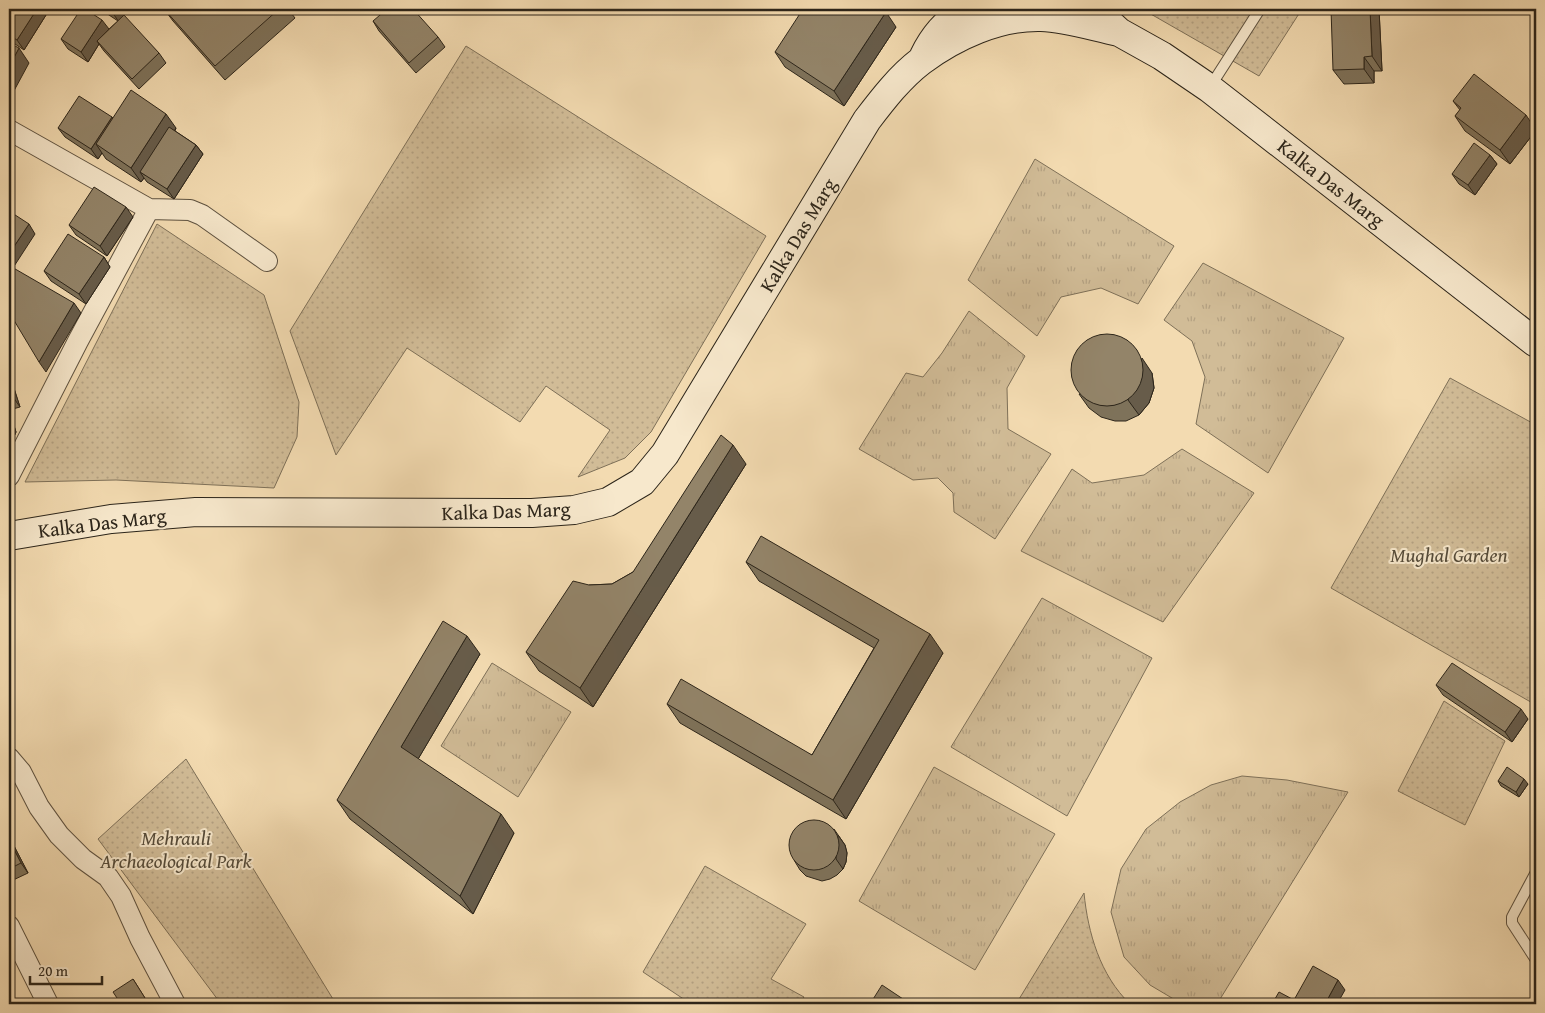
<svg xmlns="http://www.w3.org/2000/svg" width="1545" height="1013" viewBox="0 0 1545 1013" font-family="'Gentium Book Plus',serif">
  <defs>
    <pattern id="grass-tufts" width="24" height="20" patternUnits="userSpaceOnUse" patternTransform="scale(1.25)"><rect width="24" height="20" fill="#d1bc97"/><path d="M3 7l-1-3M5 7V3M7 7l1-3M15 17l-1-3M17 17v-4M19 17l1-3" fill="none" stroke="#b4a182"/></pattern>
    <pattern id="park-dots" width="8" height="8" patternUnits="userSpaceOnUse" patternTransform="scale(1.25)"><rect width="8" height="8" fill="#d1bc97"/><path d="M2 2h.1M6 6h.1" fill="none" stroke="#b4a182" stroke-width="1.8" stroke-linecap="round"/></pattern>
  </defs>
  <rect width="100%" height="100%" fill="#f3dbb1"/>
  <filter id="stains"><feTurbulence type="fractalNoise" baseFrequency=".004" numOctaves="4"/><feColorMatrix values="0 0 0 0 .2 0 0 0 0 .09 0 0 0 0 .02 0 0 0 .5 -.17"/></filter>
  <radialGradient id="worn" r=".72"><stop offset=".6" stop-color="#630" stop-opacity="0"/><stop offset="1" stop-color="#630" stop-opacity=".3"/></radialGradient>
  <path fill="url(#grass-tufts)" stroke="#7e7058" d="M1035,159L1174,246L1138,304L1101,288L1061,297L1037,336L968,280Z
    M1203,263L1344,338L1268,473L1196,424L1205,377L1192,341L1164,320Z
    M969,311L1025,356L1007,388L1008,429L1051,454L995,539L954,512L953,493L938,478L913,480L859,449L906,373L923,377L942,353Z
    M1182,449L1254,493L1163,622L1021,551L1072,469L1092,483L1144,475Z
    M1042,598L1152,658L1067,816L951,747Z
    M492,663L571,712L518,797L441,746Z
    M934,767L1055,834L975,970L859,901Z
    M1242,776L1287,780L1348,792L1217,1004H1182L1150,985L1124,957L1111,912L1121,869L1146,829L1180,802L1211,785Z"/>
  <path fill="url(#park-dots)" stroke="#7e7058" d="M1142,9H1302L1259,76Z
    M466,46L766,236L651,432L625,458L578,477L610,430L546,386L520,422L407,348L336,455L290,331Z
    M157,224L264,295L299,402L297,437L274,488L116,480L25,482Z
    M1450,378L1536,425V705L1331,588Z
    M1444,701L1505,741L1465,825L1398,791Z
    M186,759L336,1004H221L98,839Z
    M705,866L806,924L771,979L804,997L799,1004H691L643,972Z
    M1084,893C1088,933 1100,975 1130,1004H1016Z"/>
  <g fill="none" stroke-linecap="round" stroke-linejoin="round">
    <defs>
      <path id="lane" d="M1210,87L1260,9
        M1536,872L1512,917V923L1536,960"/>
      <path id="street" d="M9,130L149,209L78,341L9,476
        M149,209L190,210L202,215L267,261
        M9,758L21,772L39,807L59,835L83,859L108,877L121,896L140,938L175,1004
        M9,926L48,1004"/>
      <path id="secondary" d="M1106,20L1119,32L1162,56L1209,88L1536,343
        M924,56C934,35 948,19 969,9
        M9,536L111,519L196,512L532,513L574,510L608,502L642,482L665,454L867,120C883,99 900,77 921,61C955,36 998,16 1041,17C1067,18 1094,27 1119,32"/>
    </defs>
    <use href="#lane" stroke="#5e5240" stroke-width="12"/>
    <use href="#street" stroke="#5e5240" stroke-width="22"/>
    <use href="#secondary" stroke="#2c251a" stroke-width="30"/>
    <use href="#lane" stroke="#f7e8cc" stroke-width="10"/>
    <use href="#street" stroke="#f7e8cc" stroke-width="20"/>
    <use href="#secondary" stroke="#f7e8cc" stroke-width="28"/>
  </g>
  <path fill="#7e725a" stroke="#2c251a" d="M9,9L46,15L24,50L9,40Z
    M100,9H128L121,18L159,53L166,63L139,89L104,51L99,44L88,62L68,49L61,39L109,29L118,21Z
    M164,9H288L295,18L225,80L173,21Z
    M1379,9L1382,71H1374V83L1344,84L1333,70Z
    M373,21L438,37L445,47L416,73L379,31Z
    M896,27L844,106L785,67L775,52Z
    M1453,101L1536,129V130L1510,164L1465,131L1455,116L1460,110Z
    M112,117L113,119L176,128L175,131L196,145L203,154L174,199L147,182L144,178L141,182L106,159L102,153L98,159L65,137L58,128Z
    M1490,155L1497,164L1475,195L1459,184L1452,174Z
    M133,217L107,256L76,235L69,225Z
    M104,257L110,267L86,304L51,281L44,271Z
    M9,373L20,407L9,410L16,432L9,448Z
    M1152,373L1154,388L1149,403L1139,415L1126,421H1115L1101,417L1089,408L1079,394Z
    M746,464L593,707L539,671L526,652L589,585L612,584L633,572Z
    M746,562L943,653L846,819L680,723L667,704L812,755L874,648L759,581Z
    M480,654L418,759L514,833L473,914L350,819L337,800Z
    M1436,685L1528,719L1512,742L1443,695Z
    M1498,781L1528,784L1519,797L1501,786Z
    M834,829L845,845L847,853L846,862L843,869L837,875L830,879L822,881L806,876L800,870L794,860Z
    M9,839L14,846L28,873L9,882Z
    M133,979L148,1003L146,1004H121Z"/>
  <path fill="#675c4a" stroke="#2c251a" d="M37,9H42L46,15L24,50L17,40Z
    M114,9H128L119,22L112,12Z
    M1370,9H1379L1382,71L1372,56Z
    M886,12L896,27L844,106L834,91Z
    M102,20L109,29L97,41L99,44L88,62L81,52Z
    M19,48L29,63L9,100V67Z
    M1364,57L1374,71V83L1364,69Z
    M166,114L176,128L145,175L140,172L144,178L141,182L131,168Z
    M1526,115L1536,130L1510,164L1500,150Z
    M112,117L119,127L96,144L102,153L98,159L91,149Z
    M196,145L203,154L174,199L167,189Z
    M1490,155L1497,164L1475,195L1468,185Z
    M126,207L133,217L107,256L100,246Z
    M29,224L35,234L9,274V254Z
    M104,257L110,267L86,304L79,294Z
    M74,303L81,313L46,372L39,362Z
    M1142,358L1152,373L1154,388L1149,403L1139,415L1128,400Z
    M9,373L20,407L13,397L9,384Z
    M9,410L16,432L9,448Z
    M733,445L746,464L593,707L580,688Z
    M930,634L943,653L846,819L833,800Z
    M467,636L480,654L414,766L401,747Z
    M1521,709L1528,719L1512,742L1505,732Z
    M1524,779L1528,784L1519,797L1516,792Z
    M501,814L514,833L473,914L460,896Z
    M838,835L845,845L847,853L846,862L843,869L836,859Z
    M9,839L14,846L28,873L21,863Z
    M1338,980L1345,990L1337,1004H1325Z"/>
  <path fill="#938469" stroke="#2c251a" d="M9,9H37L17,40L9,35Z
    M81,9H85L102,20L81,52L61,39Z
    M108,9H114L112,12Z
    M164,9H279L215,66Z
    M387,9H413L438,37L409,63L373,21Z
    M803,9H880L886,12L834,91L775,52Z
    M1331,9H1370L1372,56L1364,57V69L1333,70Z
    M124,15L159,53L132,79L97,41Z
    M9,43L19,48L9,67Z
    M1474,74L1526,115L1500,150L1455,116L1461,108L1453,101Z
    M131,90L166,114L131,168L96,144Z
    M79,96L112,117L91,149L58,128Z
    M169,127L196,145L167,189L140,172Z
    M1474,143L1490,155L1468,185L1452,174Z
    M94,187L126,207L100,246L69,225Z
    M9,211L29,224L9,254Z
    M68,234L104,257L79,294L44,271Z
    M10,266L74,303L39,362L9,312V274Z
    M1071 370a36 36 0 1 1 72 0a36 36 0 1 1-72 0Z
    M9,384L13,397L9,398Z
    M721,435L733,445L580,688L526,652L573,581L589,585L612,584L633,572Z
    M761,536L930,634L833,800L667,704L681,679L812,755L879,640L746,562Z
    M443,621L467,636L401,747L501,814L460,896L337,800Z
    M1452,663L1521,709L1505,732L1436,685Z
    M1507,767L1524,779L1516,792L1498,781Z
    M789 845a25 25 0 1 1 50 0a25 25 0 1 1-50 0Z
    M9,840L21,863L9,869Z
    M1313,966L1338,980L1325,1004H1272L1279,992L1294,1000Z
    M133,979L145,998L135,1004H121L113,992Z
    M882,985L906,1001L904,1004H870Z"/>
  <g text-anchor="middle" stroke-width="4" stroke-linejoin="round" paint-order="stroke">
    <g font-size="20" fill="#2c251a" stroke="#f7e8cc">
      <text transform="translate(1331 183) rotate(38)" y="7">Kalka Das Marg</text>
      <text transform="translate(798 235) rotate(-59)" y="7">Kalka Das Marg</text>
      <text transform="translate(506 511) rotate(-2)" y="7">Kalka Das Marg</text>
      <text transform="translate(102 523) rotate(-7)" y="7">Kalka Das Marg</text>
    </g>
    <g font-size="20" font-style="italic" fill="#554b39" stroke="#f7e8cc">
      <text x="1449" y="562">Mughal Garden</text>
      <text x="176" y="845">Mehrauli<tspan x="176" dy="23">Archaeological Park</tspan></text>
    </g>
  </g>
  <rect width="1545" height="1013" fill="none" stroke="#f3dbb1" stroke-width="30"/>
  <rect x="10" y="10" width="1525" height="993" fill="none" stroke="#2c251a" stroke-width="2.5"/>
  <rect x="15" y="15" width="1515" height="983" fill="none" stroke="#2c251a"/>
  <path d="M30 976v8h72v-8" fill="none" stroke="#2c251a" stroke-width="2.5"/>
  <text x="38" y="976" font-size="15" fill="#2c251a" stroke="#f7e8cc" stroke-width="4" paint-order="stroke">20 m</text>
  <rect width="100%" height="100%" filter="url(#stains)"/>
  <rect width="100%" height="100%" fill="url(#worn)"/>
</svg>
